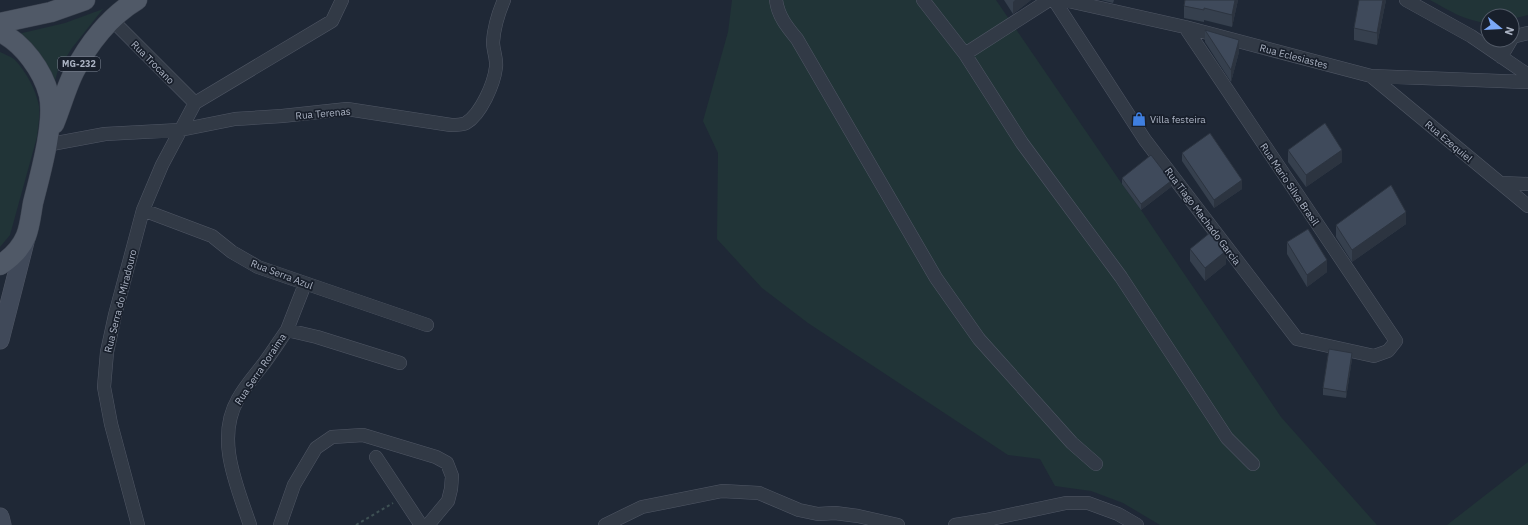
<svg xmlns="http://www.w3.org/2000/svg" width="1528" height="525" viewBox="0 0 1528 525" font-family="'IBM Plex Sans',sans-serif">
  <rect width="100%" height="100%" fill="#1f2836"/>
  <path fill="#213437" d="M732,0H996L1122,184L1141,210L1281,417L1377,525H1160L1123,503L1091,491L1055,486L1040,459L1008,455L808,323L762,288L717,239L718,153L703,121L728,32Z
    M1430,0H1528V15L1512,19V16H1488V23C1465,21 1450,11 1430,0Z
    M103,9L72,48L58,70L53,88L18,34L65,23Z
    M0,52C4,54 10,56 14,59C26,71 36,90 39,106C40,117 38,127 37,137L10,235L0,247Z
    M1528,462V525H1447Z"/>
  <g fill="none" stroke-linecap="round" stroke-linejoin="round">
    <defs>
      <path id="street" d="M776,0C778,16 787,27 797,39L936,278L979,339L1072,443L1096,464
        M923,0L965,54L1022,143L1121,277L1227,438L1253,464
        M1054,0L1145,140L1297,339L1374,356L1388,351L1396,341L1185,27
        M1064,0L1185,27L1371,76L1528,82
        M1406,0L1471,36L1528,75
        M112,20L195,103
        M1512,37L1528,33
        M965,54L1049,0
        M1501,57L1511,40
        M1371,76L1528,206
        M195,103L332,21L342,0
        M46,145L105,134L180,130L235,119L282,116L347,109L451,125C455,125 462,125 466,123C481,114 494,84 496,67C497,59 493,50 493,42C494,27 498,14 504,0
        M1500,183L1528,184
        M143,210L212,236L232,252L258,267L427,325
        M287,330L305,284
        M376,457L421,525
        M138,525L111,424L104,387L107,352L115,315L143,210L162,165L195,103
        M250,525C237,486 215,439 238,399C245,386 256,374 265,362C273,351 280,340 287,330L317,337L400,363
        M280,525L294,485L316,448L332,437L363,435L436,457L447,463L452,476L451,489L448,501L428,525
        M605,525L642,507L722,491L759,493L799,510L818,514L835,513L858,516L898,525
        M955,525L986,520L1066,503H1088L1118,514L1137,525"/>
      <path id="secondary" d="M0,340L26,238
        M0,517L2,525"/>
      <path id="primary" d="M0,23L51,12L85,0
        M0,32C23,43 43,71 49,95C55,123 40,175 33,203C31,214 30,226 26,236C21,248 11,258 0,265
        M54,124C61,107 66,88 74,72C88,44 110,16 137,0"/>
    </defs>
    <use href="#street" stroke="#505765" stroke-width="14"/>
    <use href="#secondary" stroke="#505765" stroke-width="19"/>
    <use href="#primary" stroke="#3c4350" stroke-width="21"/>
    <path stroke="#3e5154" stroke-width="2" stroke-dasharray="3 3" stroke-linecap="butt" d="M356,525L393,503"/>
    <use href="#street" stroke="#323a46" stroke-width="13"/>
    <use href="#secondary" stroke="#404959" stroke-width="18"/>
    <use href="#primary" stroke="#505967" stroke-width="20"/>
  </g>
  <path fill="#36404e" d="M1004,0H1031L1013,14Z
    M1101,0H1114L1113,3Z
    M1185,0H1238L1232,27L1204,20V22L1184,18V6Z
    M1386,0L1377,45L1354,40V28Z
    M1205,30L1239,52L1231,82L1205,42Z
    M1288,150L1342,162L1306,187L1288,162Z
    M1182,153L1242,189L1214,208L1182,161Z
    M1122,178L1171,187L1141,210L1122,184Z
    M1406,224L1352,262L1336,237V225Z
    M1287,242L1327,272L1307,287L1287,254Z
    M1190,249L1226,264L1205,281L1190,261Z
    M1352,359L1346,398L1323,395V388Z"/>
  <path fill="#2c3440" d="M1015,0H1031L1013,14V2Z
    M1235,0H1238L1232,27V15Z
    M1383,0H1386L1377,45V33Z
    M1239,40V52L1231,82V70Z
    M1342,150V162L1306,187V175Z
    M1242,180V189L1214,208V200Z
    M1171,181V187L1141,210V204Z
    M1406,212V224L1352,262V250Z
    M1226,251V264L1205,281V268Z
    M1327,260V272L1307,287V275Z
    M1352,353V359L1346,398V392Z"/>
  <path fill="#3f4a5b" stroke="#2c3440" d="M1185,0H1235L1232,15L1204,8V10L1184,6Z
    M1359,0H1383L1377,33L1354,28Z
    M1205,30L1239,40L1231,70Z
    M1325,123L1342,150L1306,175L1288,150Z
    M1210,133L1242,180L1214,200L1182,153Z
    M1151,155L1171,181L1141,204L1122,178Z
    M1391,185L1406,212L1352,250L1336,225Z
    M1308,229L1327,260L1307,275L1287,242Z
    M1211,232L1226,251L1205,268L1190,249Z
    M1329,349L1352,353L1346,392L1323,388Z"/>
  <defs>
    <symbol id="shop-bare" viewBox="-9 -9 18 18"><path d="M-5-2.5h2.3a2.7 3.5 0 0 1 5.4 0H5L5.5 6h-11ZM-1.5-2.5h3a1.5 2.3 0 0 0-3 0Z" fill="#3f7fe0" stroke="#181f2b" stroke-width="2.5" paint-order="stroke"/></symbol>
  </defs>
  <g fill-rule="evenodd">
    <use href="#shop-bare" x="1129" y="109" width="20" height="20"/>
  </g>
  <g text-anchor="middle" stroke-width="3.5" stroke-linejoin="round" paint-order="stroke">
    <rect fill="#181f2b" stroke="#808796" stroke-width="1" x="58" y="57" width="42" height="14" rx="3"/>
    <g font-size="9" font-weight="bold" fill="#acb4c4">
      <text x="79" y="67">MG-232</text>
    </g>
    <g font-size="10" fill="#acb4c4" stroke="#181f2b">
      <text transform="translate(1294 56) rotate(15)" y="4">Rua Eclesiastes</text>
      <text transform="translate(153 62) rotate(45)" y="4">Rua Trocano</text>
      <text transform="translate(323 113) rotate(-5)" y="4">Rua Terenas</text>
      <text transform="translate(1449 141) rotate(40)" y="4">Rua Ezequiel</text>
      <text transform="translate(1290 184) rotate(56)" y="4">Rua Mario Silva Brasil</text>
      <text transform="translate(1203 216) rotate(53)" y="4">Rua Tiago Machado Garcia</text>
      <text transform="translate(282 274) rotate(21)" y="4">Rua Serra Azul</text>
      <text transform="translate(120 301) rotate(-76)" y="4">Rua Serra do Miradouro</text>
      <text transform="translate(260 369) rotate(-56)" y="4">Rua Serra Roraima</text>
    </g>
    <g font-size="10" fill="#acb4c4" stroke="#181f2b" text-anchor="start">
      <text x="1150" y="123">Villa festeira</text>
    </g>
  </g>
  <g transform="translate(1500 28) rotate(108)"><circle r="19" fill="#181f2b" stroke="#535b68"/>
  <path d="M0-3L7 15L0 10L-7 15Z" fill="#7ba9f9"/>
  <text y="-6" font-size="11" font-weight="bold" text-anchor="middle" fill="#acb4c4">N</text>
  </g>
</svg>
